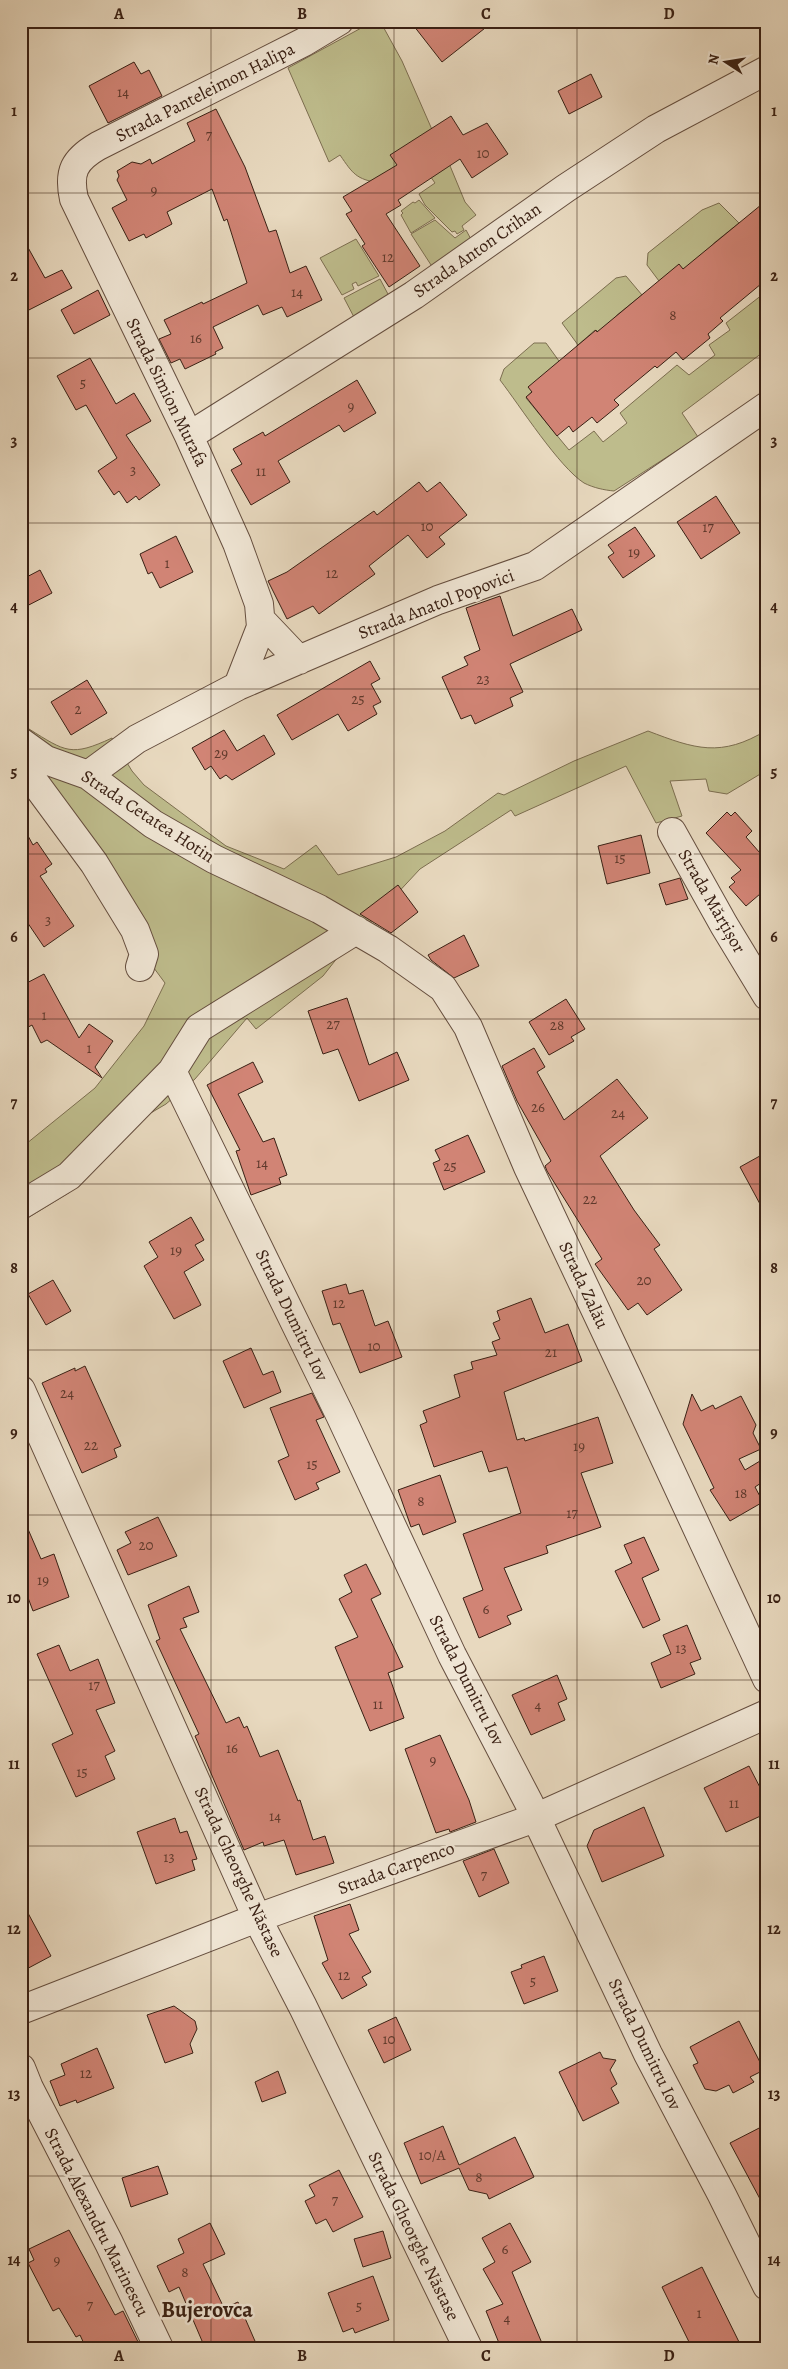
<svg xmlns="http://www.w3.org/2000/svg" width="788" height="2369" viewBox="0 0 788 2369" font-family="Alegreya,serif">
  <rect width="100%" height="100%" fill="#e8d9bf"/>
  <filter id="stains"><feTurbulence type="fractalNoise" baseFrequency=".004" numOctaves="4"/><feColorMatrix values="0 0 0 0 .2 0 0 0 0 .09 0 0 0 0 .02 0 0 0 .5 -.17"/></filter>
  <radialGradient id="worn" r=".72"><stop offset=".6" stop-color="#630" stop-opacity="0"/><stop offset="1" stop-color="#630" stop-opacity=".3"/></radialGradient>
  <path fill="#bebc8c" stroke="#7c6e50" d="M374,21H380L402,61L437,141L379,183C356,179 353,174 340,155L329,162L288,68Z
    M448,161L465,202L476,215L462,226L464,230L457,234L455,231L452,232L425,205L419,194L435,183L428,173Z
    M419,200L435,218L411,233L401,215L403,213L401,211L413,202L415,203Z
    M719,203L739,223L714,243L688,275L659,281L647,265L648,253L702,210Z
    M435,220L455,238L466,230L473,243L433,268L411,234Z
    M356,239L379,276L358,286L356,282L352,284L354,289L342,295L320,258Z
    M626,276L642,295L617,315L601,336L595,330L578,345L562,323L616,278Z
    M380,279L389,296L355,319L344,298Z
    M767,291V359L762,353L682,413L698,437L614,491C604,490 594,488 584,483C559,467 520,406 500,380L504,369L534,343H546L559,361L526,398L569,450L594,431L603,442L627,423L620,413L677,365L689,375L715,355L709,345L730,330L726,323Z
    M29,729C66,752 71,757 112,738L132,771L144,785L226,846L284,869L316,845L338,875L396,857L445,831L498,793L504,795L574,761L648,731C695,749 721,758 767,730V770L727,794L709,791L706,779L670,781L682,816L656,823L626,766L515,816L511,810L420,869L338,957L323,976L256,1029L247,1018L195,1079L166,1104L149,1114L70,1192L21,1222V1148L95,1088L144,1026L165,983L21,788V734Z"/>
  <path fill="#d18475" stroke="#392014" d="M410,21H494L442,62Z
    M134,62L141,74L149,70L162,96L108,123L89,86Z
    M591,74L602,97L569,114L558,91Z
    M216,109L245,167L269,232L276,230L290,273L306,266L322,300L287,317L282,307L263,315L258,305L213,327L223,348L215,352L216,354L185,369L180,359L171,363L159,339L171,334L164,320L202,302L203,304L247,283L227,219L224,221L212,189L167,212L172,224L146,238L144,234L129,241L112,208L127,200L117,180L119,176L117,171L132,162L141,164L150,159L152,164L195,141L187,123Z
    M451,116L463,135L487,123L508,154L472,178L460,159L398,200L401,205L386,214L420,266L389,287L362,246L365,244L346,214L352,211L343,197L397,165L390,155Z
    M767,200V279L720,318L723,321L708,334L710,338L683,360L676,352L657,368L655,366L614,400L619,405L597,423L592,417L573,432L569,426L557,436L526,397L532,392L528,387L596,330L597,332L679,264L683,269Z
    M21,235L45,278L62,270L72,288L21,314Z
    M98,290L110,315L74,334L61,310Z
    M90,358L116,404L134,393L151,421L126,435L160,485L139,500L136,496L127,503L119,491L114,495L98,471L117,458L86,405L76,410L57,376Z
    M357,380L376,413L344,432L339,425L278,461L290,482L251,505L231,470L242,464L233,449L263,432L265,436Z
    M419,482L427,492L440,482L467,515L439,537L445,544L427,558L408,535L369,566L375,574L319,614L313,606L287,619L268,581L287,572L374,511L377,515Z
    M716,496L740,533L701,559L677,522Z
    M635,527L655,556L623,578L608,557L614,553L608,545Z
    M176,536L193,572L160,588L152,572L148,574L140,554Z
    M40,570L52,593L21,609V580Z
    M500,596L513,636L572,609L582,630L510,664L523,692L510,698L513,706L475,724L471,715L461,719L442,677L468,665L464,657L480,650L466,608Z
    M370,661L380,679L371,684L381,702L373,706L377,714L348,731L338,714L292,740L277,715Z
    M87,680L107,713L71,735L51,702Z
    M224,730L237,751L264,735L275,754L232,780L226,775L220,779L211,766L205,770L192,748Z
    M727,812L731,816L735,812L752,831L746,837L767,861V888L746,906L729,887L735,882L731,878L741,870L706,833Z
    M21,823L33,845L37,842L52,864L45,869L47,872L40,876L74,926L44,947L21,913Z
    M641,835L650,873L607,884L598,846Z
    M680,878L688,899L666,905L659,884Z
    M398,885L418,912L391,933L360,914Z
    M464,935L479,966L454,978L431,960L428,955Z
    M44,974L79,1038L89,1024L113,1041L95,1067L102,1078L47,1040L41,1043L32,1025L21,1031V986Z
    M347,998L369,1065L397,1052L409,1080L359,1101L338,1049L323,1054L308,1011Z
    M566,999L585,1029L571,1037L574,1041L549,1055L529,1022Z
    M534,1048L545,1067L537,1072L564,1120L617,1079L648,1118L600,1156L634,1210L660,1245L654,1249L682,1290L647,1315L638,1303L628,1310L595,1264L602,1259L547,1171L545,1166L551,1161L517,1101L502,1066Z
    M253,1062L263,1082L238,1094L263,1142L274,1138L287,1175L279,1178L281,1184L251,1195L236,1151L240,1150L207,1085Z
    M468,1135L485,1172L444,1190L433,1163L440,1160L435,1150Z
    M767,1152V1217L740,1167Z
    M191,1217L204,1240L195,1245L204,1260L184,1272L201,1305L174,1319L144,1266L158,1257L149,1242Z
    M53,1280L71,1311L46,1325L28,1294Z
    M346,1284L349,1294L363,1290L375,1326L388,1321L402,1357L360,1373L340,1323L333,1325L322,1291Z
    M531,1298L545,1333L568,1324L582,1361L504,1392L517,1440L524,1438L525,1441L598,1417L613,1463L581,1473L601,1527L546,1546L548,1553L504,1568L522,1610L507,1616L511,1624L479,1638L463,1598L483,1590L463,1534L521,1513L507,1467L489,1472L482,1451L434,1467L420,1425L427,1422L423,1411L460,1397L454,1375L473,1369L471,1362L497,1355L492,1342L500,1339L493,1323L500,1320L497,1311Z
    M251,1348L263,1375L273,1371L281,1392L244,1408L223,1361Z
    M85,1366L121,1446L114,1449L117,1457L82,1473L42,1383L75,1368V1371Z
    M312,1393L324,1417L316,1420L340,1472L316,1483L319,1489L295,1500L278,1461L289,1456L270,1408Z
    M692,1394L701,1411L713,1405L715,1409L741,1396L756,1425L753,1433L761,1449L739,1459L745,1470L765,1458L767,1461V1479L755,1487L763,1502L730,1521L710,1490L714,1488L683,1424Z
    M440,1475L456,1522L423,1535L419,1524L411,1527L398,1490Z
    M21,1513L41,1559L54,1554L69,1597L33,1611L21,1579Z
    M158,1517L177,1556L128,1575L117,1550L131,1543L125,1532Z
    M644,1537L659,1570L642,1578L660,1620L643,1628L615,1571L632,1563L624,1545Z
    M366,1564L381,1594L371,1599L403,1667L388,1673L404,1718L370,1731L335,1647L358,1637L339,1599L352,1592L344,1575Z
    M189,1586L199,1612L183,1618L187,1627L180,1629L226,1723L239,1717L244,1728L247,1726L260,1757L278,1750L298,1801L300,1800L313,1840L325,1836L334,1863L296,1875L284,1840L264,1846L263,1842L244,1850L195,1736L199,1734L156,1641L160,1639L148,1605Z
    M687,1625L701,1659L690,1663L695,1674L661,1688L651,1663L671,1654L663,1635Z
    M59,1645L70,1671L98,1659L115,1703L96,1710L115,1751L105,1756L115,1779L76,1797L52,1744L73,1734L37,1654Z
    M557,1675L567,1699L558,1703L565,1720L531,1735L512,1695Z
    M440,1735L469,1800L476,1822L450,1832L449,1829L436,1833L405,1749Z
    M749,1766L767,1801V1813L726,1832L704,1788Z
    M644,1807L664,1856L602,1882L587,1846L594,1830Z
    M175,1818L180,1833L187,1831L197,1859L192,1860L195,1870L156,1884L137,1832Z
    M494,1849L509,1883L479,1897L463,1861Z
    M21,1900L51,1956L21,1972Z
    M350,1904L359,1930L349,1934L371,1972L362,1977L367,1985L342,1999L322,1963L328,1960L314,1916Z
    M544,1956L558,1991L524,2004L511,1972L522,1968L521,1965Z
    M174,2006L195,2021L197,2029L190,2044L193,2053L165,2063L147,2015Z
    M396,2017L411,2050L384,2063L368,2030Z
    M739,2021L764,2070L750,2077L754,2082L733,2093L729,2085L716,2091L705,2089L693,2065L698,2063L690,2047Z
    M97,2048L114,2088L77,2103L76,2100L60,2106L50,2081L65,2075L61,2064Z
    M600,2052L603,2058L616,2060L610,2070L617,2084L611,2088L619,2103L583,2121L559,2072Z
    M278,2071L286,2093L262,2102L255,2082Z
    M767,2124V2212L730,2143Z
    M443,2126L459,2165L515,2137L534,2177L489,2199L487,2194L469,2190L459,2168L421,2184L404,2143Z
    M158,2166L168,2194L131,2207L122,2178Z
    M339,2170L363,2217L333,2232L326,2219L316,2224L305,2201L315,2196L309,2185Z
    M210,2223L225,2254L203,2264L224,2308L238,2302L258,2348H205L179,2287L169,2292L157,2266L184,2253L178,2239Z
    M510,2223L531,2262L512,2272L544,2348H501L486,2311L503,2304L483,2269L495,2262L482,2238Z
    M69,2230L115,2315L123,2311L141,2348H86L80,2335L76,2337L59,2308L53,2311L28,2263L34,2260L29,2249Z
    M383,2231L391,2258L363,2267L354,2239Z
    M702,2267L742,2348H692L662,2287Z
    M373,2276L389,2320L355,2333L353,2328L343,2332L328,2293Z"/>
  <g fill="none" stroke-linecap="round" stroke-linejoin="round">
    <defs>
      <path id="minor" d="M189,436L414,295L566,188L656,129L767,70
        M261,620L299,660
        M238,686L261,627L259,604L237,543L189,436L74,199C68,172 74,160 98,146L304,42L339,21
        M21,742L46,760L88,775L153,824L214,859L319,909L388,949L443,988L468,1027L528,1167L629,1381L767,1679
        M21,764L94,863L135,930L144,954L140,967
        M88,775L137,739L238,686L438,600L535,566L767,406
        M672,832L724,925L767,996
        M172,1071L340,1415L452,1655L529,1803L648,2054L722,2195L767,2286
        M21,1205L69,1176L172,1071L199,1028L356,930
        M21,1390L257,1918L303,2007L468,2348
        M21,2010L257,1918L535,1818L767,1714
        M21,2068L29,2088L109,2243L159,2348"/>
    </defs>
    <use href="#minor" stroke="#654e3f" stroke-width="30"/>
    <use href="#minor" stroke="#f0e6d5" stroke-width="28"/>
  </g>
  <path fill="none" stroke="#392014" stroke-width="1" stroke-opacity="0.55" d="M211,21V2348M394,21V2348M577,21V2348M21,193H767M21,358H767M21,523H767M21,689H767M21,854H767M21,1019H767M21,1184H767M21,1350H767M21,1515H767M21,1680H767M21,1846H767M21,2011H767M21,2176H767"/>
  <g text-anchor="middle" stroke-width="5" stroke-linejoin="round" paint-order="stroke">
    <g font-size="15" fill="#5f392c">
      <text x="123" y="97">14</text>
      <text x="209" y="140">7</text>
      <text x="483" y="158">10</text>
      <text x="154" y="195">9</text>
      <text x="388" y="262">12</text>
      <text x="297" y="297">14</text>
      <text x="673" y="320">8</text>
      <text x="196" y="343">16</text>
      <text x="83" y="388">5</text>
      <text x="351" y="411">9</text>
      <text x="133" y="475">3</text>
      <text x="261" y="476">11</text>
      <text x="427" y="531">10</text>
      <text x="708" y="532">17</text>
      <text x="634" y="557">19</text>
      <text x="167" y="568">1</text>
      <text x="332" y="578">12</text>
      <text x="483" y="684">23</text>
      <text x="358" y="704">25</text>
      <text x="78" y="714">2</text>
      <text x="221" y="758">29</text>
      <text x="620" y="863">15</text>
      <text x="48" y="925">3</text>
      <text x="44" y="1020">1</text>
      <text x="333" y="1029">27</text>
      <text x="557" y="1030">28</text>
      <text x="89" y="1053">1</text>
      <text x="538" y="1112">26</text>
      <text x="618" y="1118">24</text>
      <text x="262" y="1168">14</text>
      <text x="450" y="1171">25</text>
      <text x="590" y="1204">22</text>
      <text x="176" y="1255">19</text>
      <text x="644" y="1285">20</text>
      <text x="339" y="1308">12</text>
      <text x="374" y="1351">10</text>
      <text x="551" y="1357">21</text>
      <text x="67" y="1398">24</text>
      <text x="91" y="1450">22</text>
      <text x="579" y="1451">19</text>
      <text x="312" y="1469">15</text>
      <text x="741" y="1498">18</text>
      <text x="421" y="1506">8</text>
      <text x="572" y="1518">17</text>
      <text x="146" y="1550">20</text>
      <text x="43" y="1585">19</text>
      <text x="486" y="1614">6</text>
      <text x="681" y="1653">13</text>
      <text x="94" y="1690">17</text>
      <text x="378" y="1709">11</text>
      <text x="538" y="1710">4</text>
      <text x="232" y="1753">16</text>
      <text x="433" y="1765">9</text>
      <text x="82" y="1777">15</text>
      <text x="734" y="1808">11</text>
      <text x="275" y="1821">14</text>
      <text x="169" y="1862">13</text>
      <text x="484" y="1880">7</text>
      <text x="344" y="1980">12</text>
      <text x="533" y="1986">5</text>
      <text x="389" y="2044">10</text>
      <text x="86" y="2078">12</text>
      <text x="432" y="2160">10/A</text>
      <text x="479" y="2182">8</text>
      <text x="335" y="2205">7</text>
      <text x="505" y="2254">6</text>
      <text x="57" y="2265">9</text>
      <text x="185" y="2277">8</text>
      <text x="90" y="2310">7</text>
      <text x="359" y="2311">5</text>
      <text x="699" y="2318">1</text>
      <text x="507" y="2323">4</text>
    </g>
    <g font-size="18" fill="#392014" stroke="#f0e6d5">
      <text transform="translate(205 92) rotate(-27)" y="6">Strada Panteleimon Halipa</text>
      <text transform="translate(477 250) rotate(-35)" y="6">Strada Anton Crihan</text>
      <text transform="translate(167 392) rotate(64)" y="6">Strada Simion Murafa</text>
      <text transform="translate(436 604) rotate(-21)" y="6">Strada Anatol Popovici</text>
      <text transform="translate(148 816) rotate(33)" y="6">Strada Cetatea Hotin</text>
      <text transform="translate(712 901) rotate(60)" y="6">Strada Mărțișor</text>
      <text transform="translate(584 1285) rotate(65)" y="6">Strada Zalău</text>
      <text transform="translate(292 1315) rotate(64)" y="6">Strada Dumitru Iov</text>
      <text transform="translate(467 1680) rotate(63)" y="6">Strada Dumitru Iov</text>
      <text transform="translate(396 1868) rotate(-20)" y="6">Strada Carpenco</text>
      <text transform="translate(239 1872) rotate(65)" y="6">Strada Gheorghe Năstase</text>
      <text transform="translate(645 2044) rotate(64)" y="6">Strada Dumitru Iov</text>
      <text transform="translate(97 2222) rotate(63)" y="6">Strada Alexandru Marinescu</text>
      <text transform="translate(414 2236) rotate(64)" y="6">Strada Gheorghe Năstase</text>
    </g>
    <g font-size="22" font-weight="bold" fill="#392014" stroke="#f0e6d5">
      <text x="207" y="2317">Bujerovca</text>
    </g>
  </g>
  <rect width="788" height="2369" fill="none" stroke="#e8d9bf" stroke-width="55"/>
  <g transform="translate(726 62) rotate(282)" stroke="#f0e6d5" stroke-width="4" paint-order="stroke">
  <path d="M0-4L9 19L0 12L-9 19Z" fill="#392014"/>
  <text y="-8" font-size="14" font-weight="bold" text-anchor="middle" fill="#392014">N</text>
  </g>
  <rect x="28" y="28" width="732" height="2314" fill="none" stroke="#392014" stroke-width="2"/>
  <g font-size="16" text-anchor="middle" font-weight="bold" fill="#392014">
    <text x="119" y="19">A</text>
    <text x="302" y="19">B</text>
    <text x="486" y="19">C</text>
    <text x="669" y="19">D</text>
    <text x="14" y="116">1</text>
    <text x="774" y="116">1</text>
    <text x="14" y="281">2</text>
    <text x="774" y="281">2</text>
    <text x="14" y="446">3</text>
    <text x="774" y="446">3</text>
    <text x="14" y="612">4</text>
    <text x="774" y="612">4</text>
    <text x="14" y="777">5</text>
    <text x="774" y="777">5</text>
    <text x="14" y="942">6</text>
    <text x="774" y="942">6</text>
    <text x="14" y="1108">7</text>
    <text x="774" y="1108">7</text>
    <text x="14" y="1273">8</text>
    <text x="774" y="1273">8</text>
    <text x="14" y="1438">9</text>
    <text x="774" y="1438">9</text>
    <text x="14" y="1603">10</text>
    <text x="774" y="1603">10</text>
    <text x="14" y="1769">11</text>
    <text x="774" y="1769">11</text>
    <text x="14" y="1934">12</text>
    <text x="774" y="1934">12</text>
    <text x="14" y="2099">13</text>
    <text x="774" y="2099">13</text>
    <text x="14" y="2265">14</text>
    <text x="774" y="2265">14</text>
    <text x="119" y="2361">A</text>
    <text x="302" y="2361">B</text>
    <text x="486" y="2361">C</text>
    <text x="669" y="2361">D</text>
  </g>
  <rect width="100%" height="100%" filter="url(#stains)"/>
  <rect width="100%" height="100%" fill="url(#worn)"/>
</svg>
